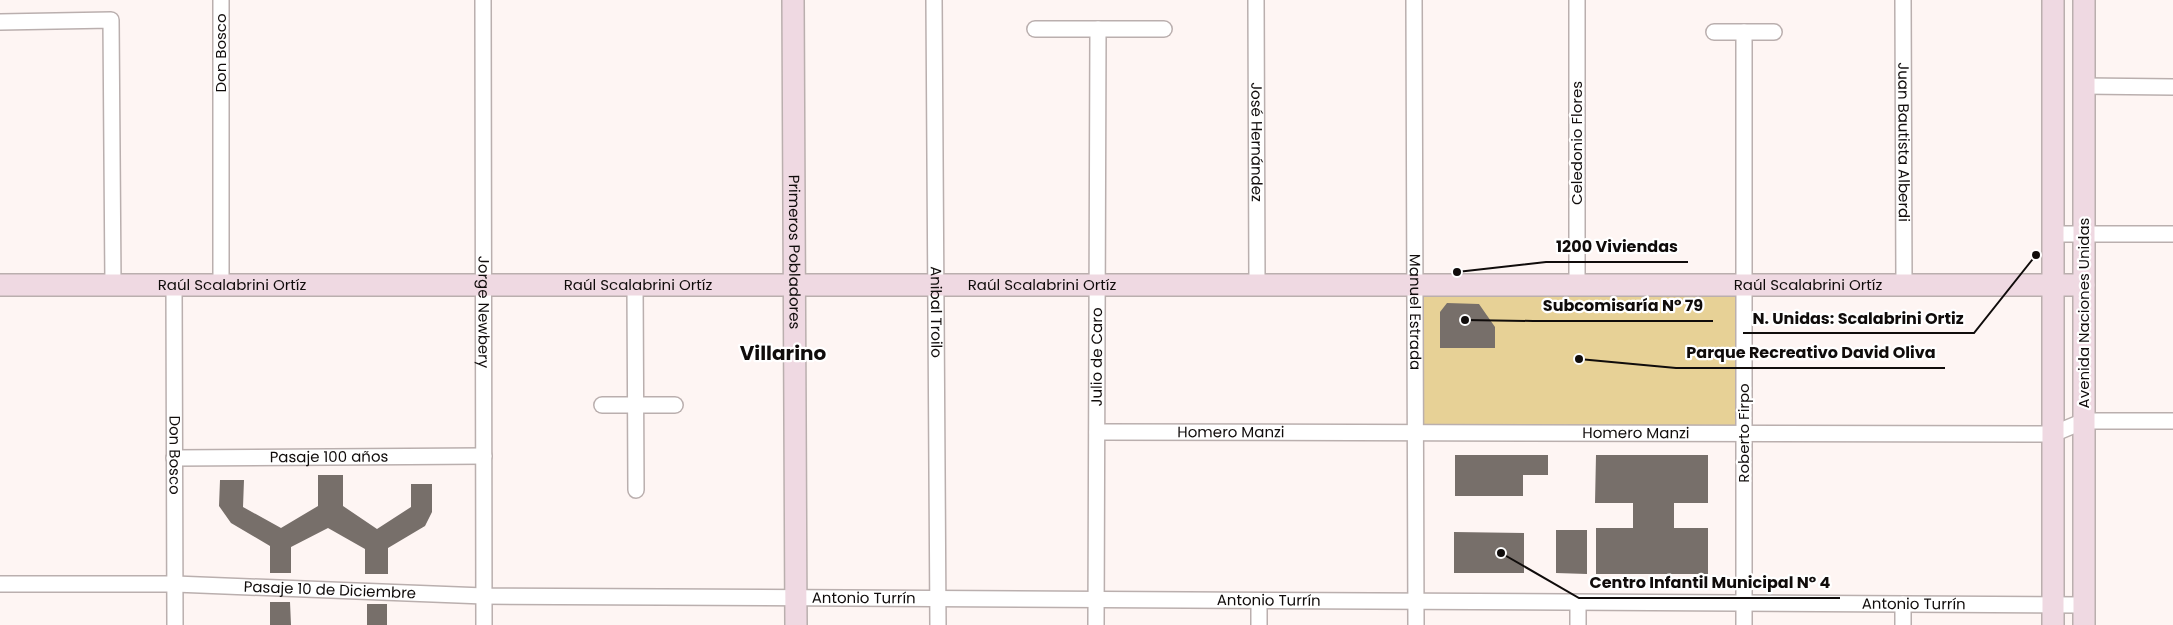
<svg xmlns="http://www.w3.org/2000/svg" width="2173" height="625" viewBox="0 0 2173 625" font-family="Poppins,sans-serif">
  <rect width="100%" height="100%" fill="#fef5f3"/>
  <path fill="#e7d196" d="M1414,285H1744V433H1415Z"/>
  <path fill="#776f6a" d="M1447,303L1479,304L1495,327V348H1440V312Z
    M1455,455H1548V475H1523V496H1455Z
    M1596,455H1708V503H1674V528H1708V574H1596V528H1633V503H1595Z
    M318,475H343V506L377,529L411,507V484H432V512L425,526L388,548V574H365V549L328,528L291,547V573H270V546L231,523L219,506L220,480H244L243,507L281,528L318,506Z
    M1556,530H1587V574L1556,573Z
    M1454,532L1524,533V573H1454Z
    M270,602H290L291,625H270Z
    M367,604H387V625H367Z"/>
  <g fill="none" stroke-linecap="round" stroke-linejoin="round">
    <defs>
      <g id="street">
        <path id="s1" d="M483,0L484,625"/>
        <path id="s2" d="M934,0L938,625"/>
        <path id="s3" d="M1256,0L1257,285"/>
        <path id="s4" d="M1414,0L1416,625"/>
        <path d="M1577,0V285"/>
        <path id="s5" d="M1903,0L1904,285"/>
        <path d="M0,22L111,20L113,285"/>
        <path d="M1035,29H1164"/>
        <path d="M1714,32H1774"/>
        <path d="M1744,32V625"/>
        <path d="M2084,86L2173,87"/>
        <path d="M2053,234H2173"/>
        <path id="s6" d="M174,285L175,625"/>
        <path d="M221,285V0"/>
        <path d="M635,285L636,490"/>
        <path d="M602,405H675"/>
        <path id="s7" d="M1097,432L2053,434L2084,421H2173"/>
        <path id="s8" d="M174,458L484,456"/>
        <path id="s9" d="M0,584H175L484,596L2084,605"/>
        <path d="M1903,604V625"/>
        <path id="s10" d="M1096,625L1098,29"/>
        <path d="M1259,625V601"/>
        <path d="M1578,625V603"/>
      </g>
      <g id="secondary">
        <path id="s11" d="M793,0L796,625"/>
        <path id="s12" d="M0,285H2084"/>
        <path d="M2053,625V0"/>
        <path d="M2084,625V0"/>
      </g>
    </defs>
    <use href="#street" stroke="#baafae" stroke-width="18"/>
    <use href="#secondary" stroke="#baafae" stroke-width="24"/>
    <use href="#street" stroke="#fff" stroke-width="15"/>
    <use href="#secondary" stroke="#efd9e2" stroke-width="21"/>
  </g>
  <g text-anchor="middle" stroke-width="4.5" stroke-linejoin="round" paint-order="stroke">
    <g font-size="15" fill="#100c0b" stroke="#fff">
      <text transform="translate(221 53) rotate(-90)" y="5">Don Bosco</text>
      <text dy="5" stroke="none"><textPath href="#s3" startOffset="142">José Hernández</textPath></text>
      <text transform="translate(1577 143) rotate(-90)" y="5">Celedonio Flores</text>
      <text dy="5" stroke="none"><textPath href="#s5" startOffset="142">Juan Bautista Alberdi</textPath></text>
      <text dy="5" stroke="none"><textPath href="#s11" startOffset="252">Primeros Pobladores</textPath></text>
      <text dy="5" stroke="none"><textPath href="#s12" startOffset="232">Raúl Scalabrini Ortíz</textPath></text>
      <text dy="5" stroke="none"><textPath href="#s12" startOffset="638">Raúl Scalabrini Ortíz</textPath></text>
      <text dy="5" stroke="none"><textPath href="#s12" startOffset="1042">Raúl Scalabrini Ortíz</textPath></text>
      <text dy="5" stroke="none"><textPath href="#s12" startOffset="1808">Raúl Scalabrini Ortíz</textPath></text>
      <text dy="5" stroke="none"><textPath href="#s1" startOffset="312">Jorge Newbery</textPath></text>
      <text dy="5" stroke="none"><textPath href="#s2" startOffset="312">Anibal Troilo</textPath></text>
      <text dy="5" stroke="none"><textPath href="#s4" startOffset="312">Manuel Estrada</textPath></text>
      <text transform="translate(2084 313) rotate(-90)" y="5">Avenida Naciones Unidas</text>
      <text dy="5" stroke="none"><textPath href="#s10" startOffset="268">Julio de Caro</textPath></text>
      <text dy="5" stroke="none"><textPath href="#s7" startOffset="134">Homero Manzi</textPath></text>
      <text dy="5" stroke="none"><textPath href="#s7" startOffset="539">Homero Manzi</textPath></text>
      <text transform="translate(1744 433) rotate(-90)" y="5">Roberto Firpo</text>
      <text dy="5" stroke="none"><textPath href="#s6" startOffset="170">Don Bosco</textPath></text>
      <text dy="5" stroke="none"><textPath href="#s8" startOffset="155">Pasaje 100 años</textPath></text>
      <text dy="5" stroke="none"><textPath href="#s9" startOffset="330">Pasaje 10 de Diciembre</textPath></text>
      <text dy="5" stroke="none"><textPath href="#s9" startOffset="864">Antonio Turrín</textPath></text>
      <text dy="5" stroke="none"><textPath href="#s9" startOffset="1269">Antonio Turrín</textPath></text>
      <text dy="5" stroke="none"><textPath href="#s9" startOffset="1914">Antonio Turrín</textPath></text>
    </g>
    <g font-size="20" font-weight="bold" fill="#100c0b" stroke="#fff">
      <text x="783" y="360">Villarino</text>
    </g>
  </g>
  <path fill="none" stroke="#100c0b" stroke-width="2" d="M1457 272L1546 262H1688M1465 320L1533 321H1713M2036 255L1974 333H1743M1579 359L1676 368H1945M1501 553L1579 598H1840"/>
  <g fill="#100c0b" stroke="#fff" stroke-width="2">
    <circle cx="1457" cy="272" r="5"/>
    <circle cx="1465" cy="320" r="5"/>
    <circle cx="2036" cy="255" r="5"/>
    <circle cx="1579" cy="359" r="5"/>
    <circle cx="1501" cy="553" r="5"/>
  </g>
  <g font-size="16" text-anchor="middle" font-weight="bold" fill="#100c0b" stroke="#fff" stroke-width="4.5" stroke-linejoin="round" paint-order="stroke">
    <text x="1617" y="252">1200 Viviendas</text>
    <text x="1623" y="311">Subcomisaría N° 79</text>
    <text x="1858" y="324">N. Unidas: Scalabrini Ortiz</text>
    <text x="1811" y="358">Parque Recreativo David Oliva</text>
    <text x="1710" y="588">Centro Infantil Municipal N° 4</text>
  </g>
</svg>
